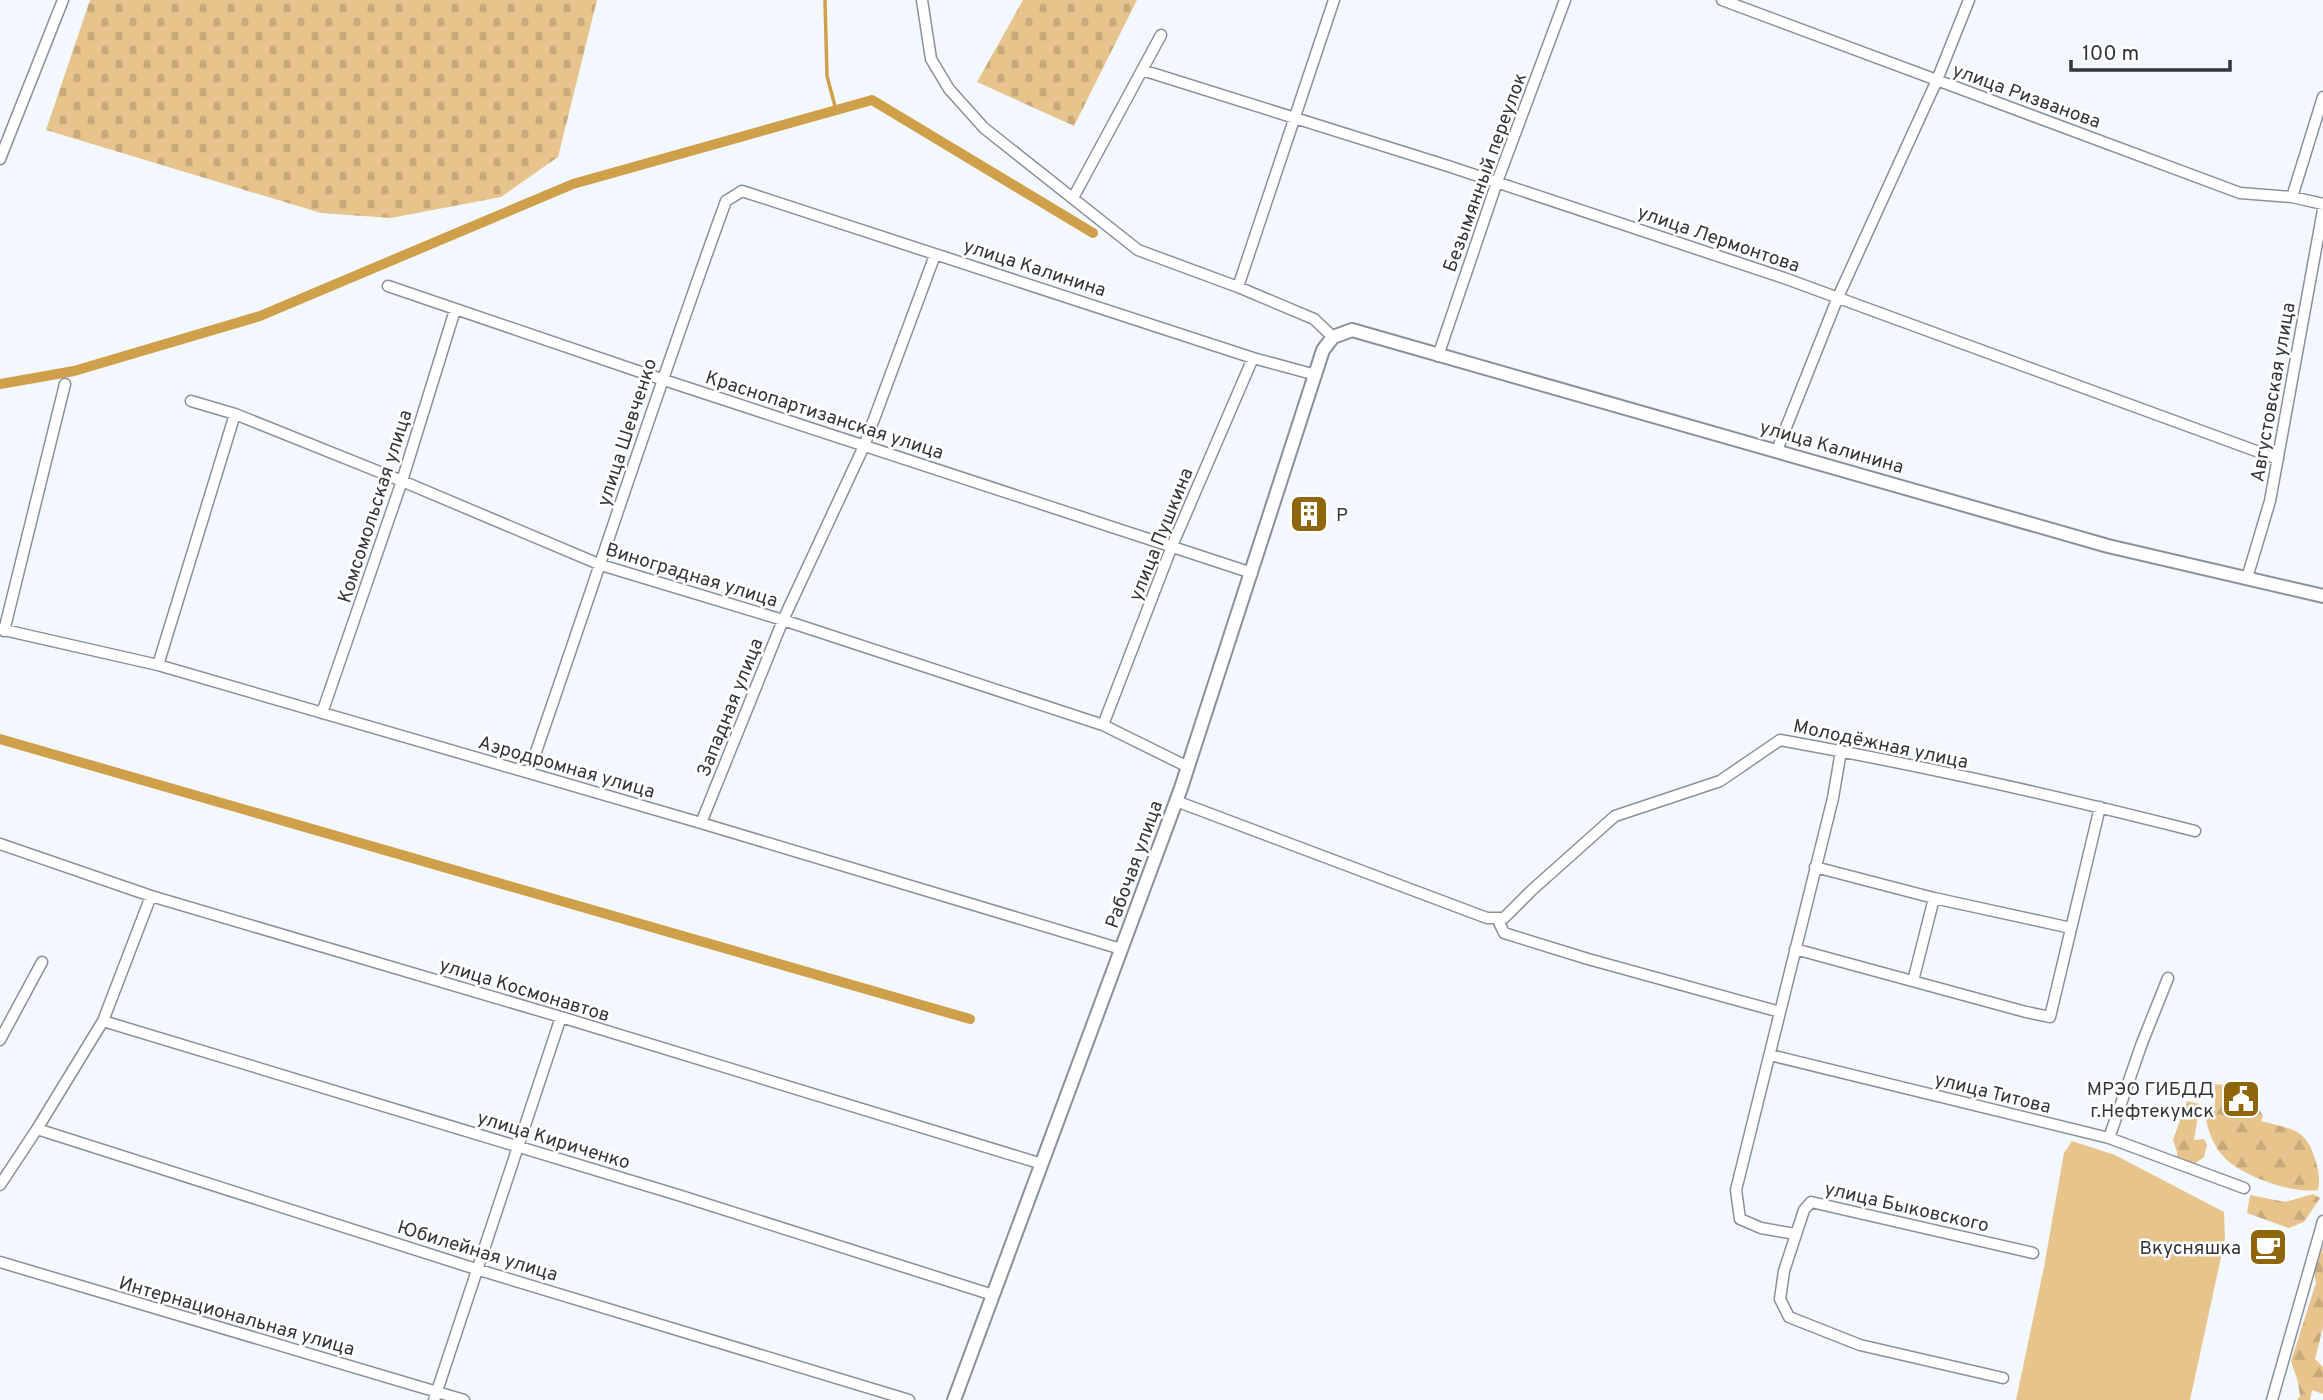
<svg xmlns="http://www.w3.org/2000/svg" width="2323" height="1400" viewBox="0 0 2323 1400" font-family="Overpass,sans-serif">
  <defs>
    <pattern id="forest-firs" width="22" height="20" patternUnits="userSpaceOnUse" patternTransform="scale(1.75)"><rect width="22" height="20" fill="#e7c48c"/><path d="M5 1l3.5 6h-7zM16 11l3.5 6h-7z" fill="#c7a97a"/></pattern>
    <pattern id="cemetery-stones" width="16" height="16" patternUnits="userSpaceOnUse" patternTransform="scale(1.75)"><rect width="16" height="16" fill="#e7c48c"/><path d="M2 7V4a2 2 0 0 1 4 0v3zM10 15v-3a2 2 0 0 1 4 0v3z" fill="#c7a97a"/></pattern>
  </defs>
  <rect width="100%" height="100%" fill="#f3f8fe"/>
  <path fill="#e7c48c" d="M2072,1141L2115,1155L2224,1212L2225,1239L2190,1400H2016L2044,1267L2064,1153Z"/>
  <path fill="url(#forest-firs)" d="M2215,1084L2226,1085L2239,1107L2256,1104L2263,1116L2261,1121C2293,1130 2306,1127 2316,1162C2319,1173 2320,1179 2318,1190C2291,1194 2239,1175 2222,1155C2212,1143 2208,1130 2205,1115L2215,1111Z
    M2187,1101L2200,1104L2194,1140L2204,1139L2207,1145L2204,1157L2186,1170L2177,1165V1152L2173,1140Z
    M2313,1194L2320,1198L2304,1222L2289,1228L2247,1213L2250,1195L2285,1202Z
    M2323,1247V1327L2315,1359L2323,1367V1394L2312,1390L2310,1400H2297L2300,1396L2298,1382L2291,1361L2316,1283L2314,1272Z"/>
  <path fill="url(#cemetery-stones)" d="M90,0H597L558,157L501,197L391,218L321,213L46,130Z
    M1023,0H1137L1074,126L977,82Z"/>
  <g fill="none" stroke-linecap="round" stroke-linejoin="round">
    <path stroke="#cf9f49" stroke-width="3.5" d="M825,0L827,76L836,110"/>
    <path stroke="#cf9f49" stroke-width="10" d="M0,384L74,371L260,316L573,184L872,100L1093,233
      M0,739L970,1019"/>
    <defs>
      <path id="minor" d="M922,0L931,59L949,89L984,128L1138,250L1238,287L1314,319L1333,337
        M1722,0L2240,193L2292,197L2323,204
        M1142,70L1448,166L1784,278L2278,459
        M0,159L63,0
        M2292,197L2323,97
        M1073,198L1161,35
        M388,286L661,379L1252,573
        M1238,287L1334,0
        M1438,356L1497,182L1565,0
        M191,401L235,414L402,481L601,565L783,620L1103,725L1188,767
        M1777,450L1838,297L1937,80L1969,0
        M2247,578L2270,501L2323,210
        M0,629L158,665L701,823L1121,949
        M4,631L65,384
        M158,665L235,414
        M322,713L402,481L455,310
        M1103,725L1172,546L1253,358
        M529,772C595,582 657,390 726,201L742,191L1253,358L1316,375
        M1176,801L1487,918H1504L1532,890L1615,816L1720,781L1780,740C1919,765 2058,796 2195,831
        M701,823L783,620L864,446L935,255
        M0,844L151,896L561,1017L1042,1164
        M1815,867L1934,898L2071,928
        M1497,918L1504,933L1588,959L1780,1012
        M1795,949L2026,1012L2050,1017L2100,807
        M1913,981L1934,898
        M103,1021L678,1195L993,1295
        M0,1040L42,962
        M1770,1055L2109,1138L2244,1188
        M37,1129L476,1269L909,1400
        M2109,1138L2142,1043L2168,978
        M0,1185L37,1129L103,1021L151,896
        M1795,1234L1761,1228L1740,1219L1736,1190L1833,798L1841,751
        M0,1262L464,1400
        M2003,1378L1860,1345L1789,1317L1780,1299L1784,1271L1804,1210L1811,1202L2033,1253
        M434,1400L561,1017
        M2272,1400L2323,1221"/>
      <path id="tertiary" d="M954,1400L1181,788L1323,350L1333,337L1352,330L2108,546L2323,596"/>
    </defs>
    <use href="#minor" stroke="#8a919a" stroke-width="13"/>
    <use href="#tertiary" stroke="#8a919a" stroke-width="16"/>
    <use href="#minor" stroke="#fff" stroke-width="10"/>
    <use href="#tertiary" stroke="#fff" stroke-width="12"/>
  </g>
  <defs>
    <symbol id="building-square" viewBox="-11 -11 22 22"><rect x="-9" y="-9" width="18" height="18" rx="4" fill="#8f660c" stroke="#fff"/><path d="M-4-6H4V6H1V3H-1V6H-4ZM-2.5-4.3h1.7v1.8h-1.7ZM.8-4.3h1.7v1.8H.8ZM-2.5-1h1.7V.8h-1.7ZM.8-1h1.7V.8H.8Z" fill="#fff"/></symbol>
    <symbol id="civic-square" viewBox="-11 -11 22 22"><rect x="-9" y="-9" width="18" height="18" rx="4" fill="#8f660c" stroke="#fff"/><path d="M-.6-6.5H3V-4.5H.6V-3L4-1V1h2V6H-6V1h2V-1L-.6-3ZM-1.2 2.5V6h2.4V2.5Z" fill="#fff"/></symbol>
    <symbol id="cafe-square" viewBox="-11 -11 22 22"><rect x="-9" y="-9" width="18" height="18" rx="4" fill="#8f660c" stroke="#fff"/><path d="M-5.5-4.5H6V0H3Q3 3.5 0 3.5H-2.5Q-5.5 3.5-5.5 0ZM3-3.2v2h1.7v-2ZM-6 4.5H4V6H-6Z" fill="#fff"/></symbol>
  </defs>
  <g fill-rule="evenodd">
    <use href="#building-square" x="1287" y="492" width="44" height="44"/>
    <use href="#civic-square" x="2219" y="1077" width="44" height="44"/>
    <use href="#cafe-square" x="2246" y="1225" width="44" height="44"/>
  </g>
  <g text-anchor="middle" stroke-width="5" stroke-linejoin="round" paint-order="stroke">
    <g font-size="19" fill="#33363a" stroke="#fff">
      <text transform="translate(2027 95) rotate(20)" y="7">улица Ризванова</text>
      <text transform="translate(1484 172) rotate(-70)" y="7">Безымянный переулок</text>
      <text transform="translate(1719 238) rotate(19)" y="7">улица Лермонтова</text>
      <text transform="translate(1035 267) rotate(18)" y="7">улица Калинина</text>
      <text transform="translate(2272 392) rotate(-80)" y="7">Августовская улица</text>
      <text transform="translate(825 414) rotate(18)" y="7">Краснопартизанская улица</text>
      <text transform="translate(626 432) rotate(-72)" y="7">улица Шевченко</text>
      <text transform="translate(1832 446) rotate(16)" y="7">улица Калинина</text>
      <text transform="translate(374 506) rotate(-72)" y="7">Комсомольская улица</text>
      <text transform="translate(1160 534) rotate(-68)" y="7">улица Пушкина</text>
      <text transform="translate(692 574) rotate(17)" y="7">Виноградная улица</text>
      <text transform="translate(729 707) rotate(-68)" y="7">Западная улица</text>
      <text transform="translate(1881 743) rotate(12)" y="7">Молодёжная улица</text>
      <text transform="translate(567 766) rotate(16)" y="7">Аэродромная улица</text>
      <text transform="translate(1133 864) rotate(-70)" y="7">Рабочая улица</text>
      <text transform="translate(525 989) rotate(17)" y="7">улица Космонавтов</text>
      <text transform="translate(1993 1092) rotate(14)" y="7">улица Титова</text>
      <text transform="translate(554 1139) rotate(17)" y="7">улица Кириченко</text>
      <text transform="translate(1907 1206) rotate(13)" y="7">улица Быковского</text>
      <text transform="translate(478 1250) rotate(17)" y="7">Юбилейная улица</text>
      <text transform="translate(237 1315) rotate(16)" y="7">Интернациональная улица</text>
    </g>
    <g font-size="19" fill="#33363a" stroke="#fff" text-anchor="end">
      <text x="1336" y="521" text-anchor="start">Р</text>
      <text x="2214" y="1095">МРЭО ГИБДД<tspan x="2214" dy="22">г.Нефтекумск</tspan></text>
      <text x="2241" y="1254">Вкусняшка</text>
    </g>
  </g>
  <path d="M2071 60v10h159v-10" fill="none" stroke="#33363a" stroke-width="3.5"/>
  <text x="2082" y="60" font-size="21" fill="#33363a" stroke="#ffffff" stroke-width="5" paint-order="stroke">100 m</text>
</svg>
